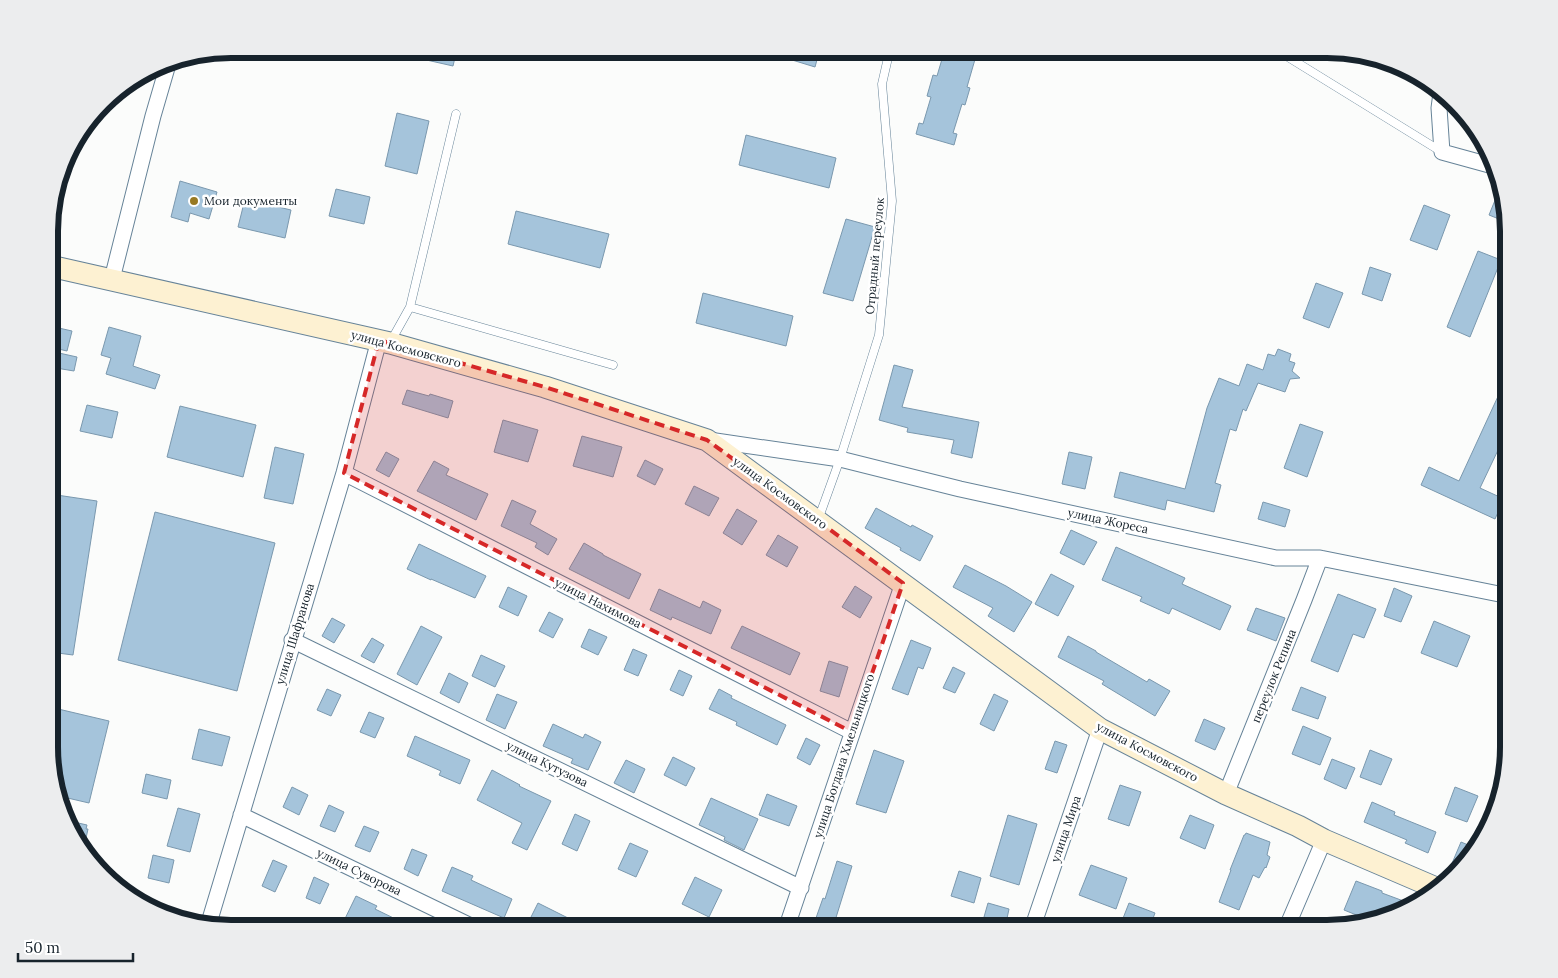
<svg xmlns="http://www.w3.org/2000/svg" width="1558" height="978" viewBox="0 0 1558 978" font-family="Lora,serif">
  <rect width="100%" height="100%" fill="#fbfcfb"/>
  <path fill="#a5c4db" stroke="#7a98ae" d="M401,49H457L453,66L400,54Z
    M766,49H820L815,67L766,52Z
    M945,49H978L967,87L970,88L965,105L962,104L953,133L957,134L954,145L916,134L919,123L923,124L931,97L927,96L933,75L937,76Z
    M397,113L429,121L417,174L385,166Z
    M746,135L836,158L829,188L739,165Z
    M180,181L217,192L209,219L190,213L188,222L171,217Z
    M1500,188L1509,218V223L1489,215Z
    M336,189L370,197L364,224L329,216Z
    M245,199L291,210L285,238L238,227Z
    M1424,205L1450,215L1437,250L1410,240Z
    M516,211L609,234L600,268L508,244Z
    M846,219L875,227L853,301L823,293Z
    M1478,251L1501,260L1470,337L1447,327Z
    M1370,267L1391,274L1382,301L1362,294Z
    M1316,283L1343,293L1329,328L1303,318Z
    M703,293L793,316L786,346L696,323Z
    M50,326L72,331L67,351L50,347Z
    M109,327L141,336L133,366L160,375L155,389L106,374L111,358L101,355Z
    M1278,349L1291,354L1289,361L1295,363L1292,371L1300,378L1290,379L1285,392L1258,383L1246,411L1243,409L1236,431L1230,429L1215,483L1221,485L1214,512L1167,500L1165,510L1114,497L1120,472L1185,489L1207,408L1219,378L1239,386L1247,364L1263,370L1268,354L1275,356Z
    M59,353L77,357L74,371L56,368Z
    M894,365L913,370L902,407L979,422L972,458L951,453L954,440L907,432L908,428L879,420Z
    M407,390L429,396L430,394L453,401L448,418L402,404Z
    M1500,392L1509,396V427L1480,488L1504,499L1495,519L1421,485L1429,467L1459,481Z
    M87,405L118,412L112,438L80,431Z
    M180,406L256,425L243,477L167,457Z
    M503,420L538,430L528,462L494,452Z
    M1300,424L1323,432L1307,477L1284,468Z
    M582,436L622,447L613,477L573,466Z
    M275,447L304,454L293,504L264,498Z
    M386,452L399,459L389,477L376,470Z
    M1069,452L1092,457L1085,489L1062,484Z
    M645,460L663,469L655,485L637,476Z
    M434,461L449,469L446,475L488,494L476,520L417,491Z
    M694,486L719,498L709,516L685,504Z
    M50,494L97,501L73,655L50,652Z
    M512,500L536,511L530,524L557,539L548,555L535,547L537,543L501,526Z
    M1263,502L1290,510L1285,527L1258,519Z
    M876,508L911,527L912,525L933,536L920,561L900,550L901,548L865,528Z
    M737,509L757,521L742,545L723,533Z
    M155,512L275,543L237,691L118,660Z
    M1071,530L1097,542L1084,565L1060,553Z
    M778,535L798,547L787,567L766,555Z
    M584,543L603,554V555L641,574L629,599L569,569Z
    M419,544L486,576L475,598L431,579V580L407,569Z
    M1116,547L1185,578L1182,584L1231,606L1220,630L1172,608L1169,614L1140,601L1142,597L1102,580Z
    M965,565L1006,586L1032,602L1014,632L988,616L993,608L953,587Z
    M1051,574L1074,586L1058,616L1035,604Z
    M855,586L872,597L860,618L842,607Z
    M508,587L527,596L518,616L499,607Z
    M1394,588L1412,596L1401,622L1384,616Z
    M659,589L700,608L703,601L721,610L711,634L672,617L671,620L650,610Z
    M1338,594L1376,609L1364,638L1353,634L1338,672L1311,661Z
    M1256,608L1285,618L1276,641L1247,630Z
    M549,612L563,619L553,638L539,631Z
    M332,618L345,625L334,643L322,636Z
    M1434,621L1470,636L1457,667L1421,653Z
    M421,626L442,637L417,685L397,674Z
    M742,626L800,653L790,675L731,648Z
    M589,629L607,637L598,655L581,647Z
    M1068,636L1096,651V652L1147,682L1149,679L1170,691L1155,716L1102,684L1104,681L1058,657Z
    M372,638L384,645L374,663L361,656Z
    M911,640L931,648L923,669L918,667L908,695L892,689Z
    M633,649L647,655L638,676L624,670Z
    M481,655L505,666L495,687L472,676Z
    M829,661L848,667L839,697L820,691Z
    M953,667L965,673L955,693L943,688Z
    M679,670L692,676L683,696L670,690Z
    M449,673L468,683L459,703L440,693Z
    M1301,687L1326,697L1318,719L1292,710Z
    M327,689L341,695L331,716L317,710Z
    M719,689L732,696L731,698L786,725L777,745L736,725L737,722L709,709Z
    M497,694L517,702L505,729L486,720Z
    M994,694L1008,701L994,731L980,724Z
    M54,708L109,721L89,803L59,796L50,771V724Z
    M369,712L384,718L375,738L360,732Z
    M1204,719L1225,728L1215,750L1195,741Z
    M553,724L583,738L585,734L601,742L588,770L571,763L573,759L543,746Z
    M1303,726L1331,738L1320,765L1292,754Z
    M199,729L230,737L222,766L192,759Z
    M415,736L470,760L460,784L439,775L441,771L407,756Z
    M806,738L820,745L810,765L797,758Z
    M1055,741L1067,745L1057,773L1045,769Z
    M874,750L904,761L886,813L856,804Z
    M1370,750L1392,759L1381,785L1360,777Z
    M673,757L695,768L686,786L664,775Z
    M1332,759L1355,768L1346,789L1324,779Z
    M626,760L645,769L634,793L614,783Z
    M492,770L520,785L519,786L551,801L527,850L512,843L522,823L477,800Z
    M146,774L171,780L167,799L142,793Z
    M1120,785L1141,792L1129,826L1108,819Z
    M292,787L308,795L299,815L283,807Z
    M1455,787L1478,796L1467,822L1445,814Z
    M767,794L797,806L789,826L759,815Z
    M711,798L758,819L744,850L724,840L725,837L699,825Z
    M1372,802L1395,812L1394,815L1436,832L1428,853L1405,843L1407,840L1364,822Z
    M329,805L344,812L335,832L320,826Z
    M178,808L200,814L190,852L167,846Z
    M575,814L590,821L577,851L562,844Z
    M1008,815L1037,824L1019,885L990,876Z
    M1190,815L1214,825L1205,849L1180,838Z
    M74,822L87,825L86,829H88L83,852L79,848L70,825L73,826Z
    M364,826L379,832L370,852L355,846Z
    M1246,833L1270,842L1267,855L1270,857L1266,868L1265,867L1259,878L1253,875L1239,910L1219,902L1231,870H1230L1244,835H1245Z
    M1461,842L1478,849L1445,880Z
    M630,843L648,851L636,877L618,869Z
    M412,849L427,855L418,876L404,869Z
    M153,855L174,860L169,883L148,878Z
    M273,860L287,866L275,892L262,886Z
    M837,861L852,866L834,924L816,918L823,898L825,899Z
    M1091,865L1127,878L1116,909L1079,895Z
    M452,867L473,876L471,880L512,899L504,918L442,891Z
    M959,871L981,878L974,903L951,896Z
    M314,877L329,884L320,904L306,898Z
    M695,877L722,890L709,917L682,904Z
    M1356,881L1382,891V893L1417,906L1369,920L1344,910Z
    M356,896L377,906L375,909L416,929H340Z
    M538,903L590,929H525Z
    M988,903L1009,909L1006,923L984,917Z
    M1129,903L1155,913L1149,929H1128L1120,926Z"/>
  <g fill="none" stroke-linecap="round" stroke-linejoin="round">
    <defs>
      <path id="service" d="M1275,49L1442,152
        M410,307L456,114
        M391,341L410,307L613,365
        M818,520L840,459L879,335L892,201L882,84L890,49"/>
      <path id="minor" d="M1441,93L1439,108L1442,152L1493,166
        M112,279L153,116L169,61
        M709,440L840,459L960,489L1276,558H1320L1509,596
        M344,473L852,732
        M292,640L801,888
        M1226,794L1304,600L1320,558
        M241,815L477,929
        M208,926L344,473L379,340
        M786,929L903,583
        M1032,929L1100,729
        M1286,929L1324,840"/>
      <path id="secondary" d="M50,266L390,343L545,387L707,440L1100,729L1226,794L1298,826L1324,840L1436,888"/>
    </defs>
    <use href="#service" stroke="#668398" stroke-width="9"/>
    <use href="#minor" stroke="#668398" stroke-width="17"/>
    <use href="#secondary" stroke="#668398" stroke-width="23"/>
    <use href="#service" stroke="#fff" stroke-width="8"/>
    <use href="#minor" stroke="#fff" stroke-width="15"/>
    <use href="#secondary" stroke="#fdf1d2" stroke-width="21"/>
  </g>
  <path fill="#d62828" fill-opacity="0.2" stroke="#d62828" stroke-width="4" stroke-dasharray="10 6" stroke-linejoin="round" d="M379,340L545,387L707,440L903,583L852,732L344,473Z"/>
  <circle fill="#987922" stroke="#fff" stroke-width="2" cx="194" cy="201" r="5"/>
  <g text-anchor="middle" stroke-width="5" stroke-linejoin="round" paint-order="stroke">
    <g font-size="12" fill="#17232c" stroke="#fff" text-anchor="start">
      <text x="204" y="205">Мои документы</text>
    </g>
    <g font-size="12" fill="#17232c" stroke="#fff">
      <text transform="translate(875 256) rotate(-85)" y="4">Отрадный переулок</text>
      <text transform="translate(406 349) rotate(15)" y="4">улица Космовского</text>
      <text transform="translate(780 493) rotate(36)" y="4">улица Космовского</text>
      <text transform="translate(1108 521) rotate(12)" y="4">улица Жореса</text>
      <text transform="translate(598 603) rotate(27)" y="4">улица Нахимова</text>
      <text transform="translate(295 634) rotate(-73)" y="4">улица Шафранова</text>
      <text transform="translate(1274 676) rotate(-68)" y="4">переулок Репина</text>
      <text transform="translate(1147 752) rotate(28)" y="4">улица Космовского</text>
      <text transform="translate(844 756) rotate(-72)" y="4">улица Богдана Хмельницкого</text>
      <text transform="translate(547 764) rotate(26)" y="4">улица Кутузова</text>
      <text transform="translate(1066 829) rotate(-71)" y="4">улица Мира</text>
      <text transform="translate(359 872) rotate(26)" y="4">улица Суворова</text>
    </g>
  </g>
  <path d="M0 0H1558V978H0ZM231 58H1327A173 173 0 0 1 1500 231V747A173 173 0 0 1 1327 920H231A173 173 0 0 1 58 747V231A173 173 0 0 1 231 58Z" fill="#ecedee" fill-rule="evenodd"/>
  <path fill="none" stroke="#17232c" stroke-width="6" d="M231 58H1327A173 173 0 0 1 1500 231V747A173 173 0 0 1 1327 920H231A173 173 0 0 1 58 747V231A173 173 0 0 1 231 58Z"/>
  <path d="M18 953v8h115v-8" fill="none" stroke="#17232c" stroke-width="2.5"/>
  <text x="25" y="953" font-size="15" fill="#17232c" stroke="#ffffff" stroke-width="4" paint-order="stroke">50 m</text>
</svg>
